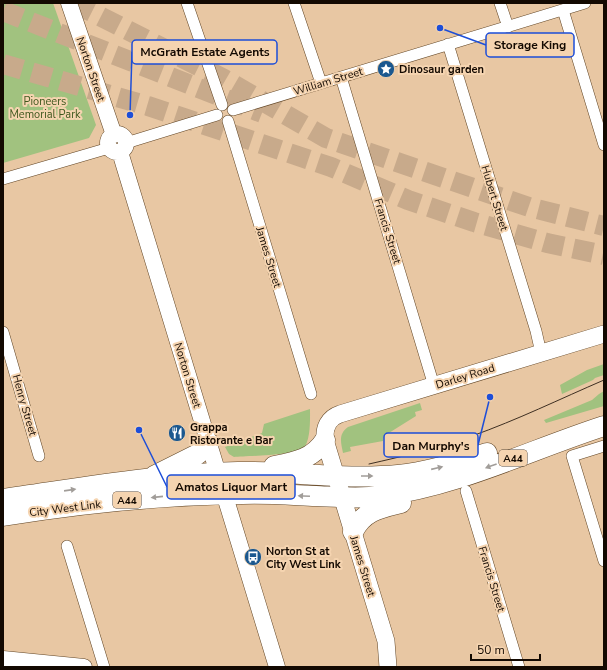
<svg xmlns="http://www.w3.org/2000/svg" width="607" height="670" viewBox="0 0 607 670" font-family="'Nunito Sans',sans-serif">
  <rect width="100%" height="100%" fill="#e8c7a3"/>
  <path fill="#a1c27f" d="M3,3H53L96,125L89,138L3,163Z
    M604,364V375L595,378L593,380L562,394L560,385L587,370Z
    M604,391V406L546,423L544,420L592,400L599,394Z
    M420,403L422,410L415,412L416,416L384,436L383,441L350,447L351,451L343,453C341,443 338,434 348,427Z
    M310,409C310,419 311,441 303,449C296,455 246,456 234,457L229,454L225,447L262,433L264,424Z"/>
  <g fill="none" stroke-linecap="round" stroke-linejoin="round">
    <path stroke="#c8aa8b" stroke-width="20" stroke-dasharray="20 10" stroke-linecap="butt" d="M74,3L224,79L326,138L529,207L604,226
      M3,11L262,113
      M3,64L148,106L331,167L408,200L474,222L547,243L604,255"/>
    <defs>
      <path id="street" d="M187,3L222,105
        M294,3L321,83
        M500,3L508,27
        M563,10L604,145
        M448,44L536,331L541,353
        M341,77L434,386
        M233,110L585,3
        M228,121L311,394
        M126,143L217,115
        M3,179L109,148
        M3,332L39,456
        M604,446L572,456L604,561
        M466,491L519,667
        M67,546L104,667"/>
      <path id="secondary" d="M69,3L114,135
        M108 143a9 9 0 1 1 18 0a9 9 0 1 1-18 0Z
        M120,152L277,667
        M3,659L84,667"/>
      <path id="primary" d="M388,667L386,641L325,440C324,428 328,418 340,414L604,334"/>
      <path id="highway" d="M274,466C295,462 313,459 325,440
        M154,476L198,454L209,443
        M3,499C81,488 159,474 238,472C291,471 345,480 398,475C429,472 458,463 487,453
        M3,516C82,503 162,495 242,494C267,493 292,495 316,496C338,497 360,499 381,496C458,486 530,450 604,426
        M353,532C363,511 380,508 401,503"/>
    </defs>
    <use href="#street" stroke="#624626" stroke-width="12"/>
    <use href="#secondary" stroke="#624626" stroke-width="17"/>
    <use href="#primary" stroke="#624626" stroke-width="18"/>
    <use href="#highway" stroke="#624626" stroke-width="21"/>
    <use href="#street" stroke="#fff" stroke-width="11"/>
    <use href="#secondary" stroke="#fff" stroke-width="16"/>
    <use href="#primary" stroke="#fff" stroke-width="17"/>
    <use href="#highway" stroke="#fff" stroke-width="20"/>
    <path stroke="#3e2f22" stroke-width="1" d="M369,464C404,456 439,448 472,436C517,420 560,399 604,380"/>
  </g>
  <defs><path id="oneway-solid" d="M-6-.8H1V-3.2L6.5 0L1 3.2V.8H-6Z"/></defs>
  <g fill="#a19d99">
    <use href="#oneway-solid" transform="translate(491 466) rotate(160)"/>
    <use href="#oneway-solid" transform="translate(437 468) rotate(-13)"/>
    <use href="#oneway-solid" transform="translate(367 476)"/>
    <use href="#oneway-solid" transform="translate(70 490) rotate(-8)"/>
    <use href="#oneway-solid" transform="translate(304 496) rotate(-177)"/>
    <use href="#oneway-solid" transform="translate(157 497) rotate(174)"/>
  </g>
  <defs>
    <symbol id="sight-disc" viewBox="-11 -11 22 22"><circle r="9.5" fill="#1b588f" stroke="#f5d4b0"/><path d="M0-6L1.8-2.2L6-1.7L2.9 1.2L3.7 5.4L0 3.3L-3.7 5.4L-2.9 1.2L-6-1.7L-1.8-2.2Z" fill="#fff"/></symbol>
    <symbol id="restaurant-disc" viewBox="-11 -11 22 22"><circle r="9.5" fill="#1b588f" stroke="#f5d4b0"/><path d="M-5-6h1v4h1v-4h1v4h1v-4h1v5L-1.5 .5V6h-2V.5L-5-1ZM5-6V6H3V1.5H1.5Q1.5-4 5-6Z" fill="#fff"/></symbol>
    <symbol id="bus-disc" viewBox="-11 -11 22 22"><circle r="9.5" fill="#1b588f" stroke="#f5d4b0"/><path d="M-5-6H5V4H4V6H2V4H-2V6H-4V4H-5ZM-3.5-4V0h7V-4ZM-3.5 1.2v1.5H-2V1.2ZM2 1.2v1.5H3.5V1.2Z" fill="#fff"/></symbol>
  </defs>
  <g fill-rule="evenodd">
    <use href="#sight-disc" x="376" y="59" width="20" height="20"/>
    <use href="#restaurant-disc" x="167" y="423" width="20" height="20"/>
    <use href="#bus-disc" x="243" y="547" width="20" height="20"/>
  </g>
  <g text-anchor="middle" stroke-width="4" stroke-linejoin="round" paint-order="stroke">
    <g fill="#f5d4b0" stroke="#574636" stroke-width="1">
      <rect x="499" y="450" width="28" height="16" rx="3"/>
      <rect x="113" y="492" width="28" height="16" rx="3"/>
    </g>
    <g font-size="10" font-weight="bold" fill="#130901">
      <text x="513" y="462">A44</text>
      <text x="127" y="504">A44</text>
    </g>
    <g font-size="11" fill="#130901" stroke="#f5d4b0">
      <text transform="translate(91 69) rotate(71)" y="4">Norton Street</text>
      <text transform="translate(328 81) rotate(-17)" y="4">William Street</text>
      <text transform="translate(495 198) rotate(73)" y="4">Hubert Street</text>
      <text transform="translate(388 231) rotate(73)" y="4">Francis Street</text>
      <text transform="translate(269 257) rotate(73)" y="4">James Street</text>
      <text transform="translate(188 375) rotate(73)" y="4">Norton Street</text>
      <text transform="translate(465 376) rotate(-17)" y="4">Darley Road</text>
      <text transform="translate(25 405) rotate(74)" y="4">Henry Street</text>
      <text transform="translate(65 508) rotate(-7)" y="4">City West Link</text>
      <text transform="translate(363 566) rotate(73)" y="4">James Street</text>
      <text transform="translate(492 579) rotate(73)" y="4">Francis Street</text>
    </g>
    <g font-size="11" font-weight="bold" fill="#130901" stroke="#f5d4b0" text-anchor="start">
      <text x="399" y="73">Dinosaur garden</text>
      <text x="190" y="431">Grappa<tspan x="190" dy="13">Ristorante e Bar</tspan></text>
      <text x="266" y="555">Norton St at<tspan x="266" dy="13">City West Link</tspan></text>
    </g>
    <g font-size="11" fill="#3d571d" stroke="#f5d4b0">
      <text x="45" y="105">Pioneers<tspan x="45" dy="13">Memorial Park</tspan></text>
    </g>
  </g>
  <path fill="none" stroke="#1d4ed8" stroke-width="1.5" d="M440 28L486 45M130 115L132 52M490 397L478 445M139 430L167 487"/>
  <g fill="#1d4ed8" stroke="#f5d4b0" stroke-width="1.5">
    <circle cx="440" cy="28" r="4"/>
    <circle cx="130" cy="115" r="4"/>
    <circle cx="490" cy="397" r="4"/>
    <circle cx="139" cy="430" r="4"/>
  </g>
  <g fill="#f5d4b0" stroke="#1d4ed8" stroke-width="1.5">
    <rect x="486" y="33" width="88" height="24" rx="4"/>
    <rect x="132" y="40" width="145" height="24" rx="4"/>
    <rect x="384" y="433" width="94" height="24" rx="4"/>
    <rect x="167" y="475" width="128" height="24" rx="4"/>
  </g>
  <g font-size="12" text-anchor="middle" font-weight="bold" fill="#130901">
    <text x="530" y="49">Storage King</text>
    <text x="205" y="56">McGrath Estate Agents</text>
    <text x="431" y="450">Dan Murphy's</text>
    <text x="231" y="491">Amatos Liquor Mart</text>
  </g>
  <rect width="607" height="670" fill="none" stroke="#130901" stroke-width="8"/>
  <path d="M471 654v6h69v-6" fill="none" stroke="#130901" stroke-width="2"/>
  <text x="477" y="654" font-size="12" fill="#130901" stroke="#f5d4b0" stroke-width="3" paint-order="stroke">50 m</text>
</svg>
